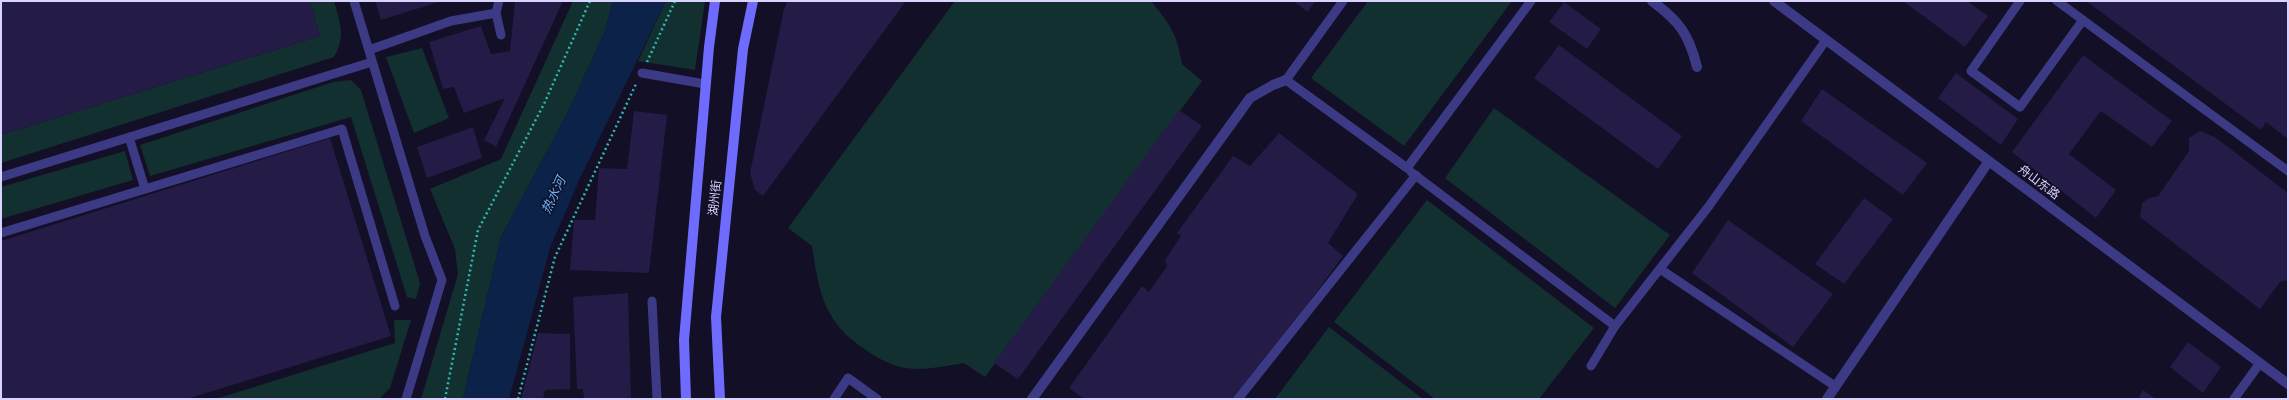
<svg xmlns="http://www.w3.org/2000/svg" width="2289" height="400" viewBox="0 0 2289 400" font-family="Commissioner,'Noto Sans SC',sans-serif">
  <rect width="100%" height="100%" fill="#130f26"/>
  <path fill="#12302f" d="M310,1H334C340,23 346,35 334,57L1,163V135L320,36Z
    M573,1H613L605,31L567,114L501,237L463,399H421L458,274L455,249L430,189L501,159Z
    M666,1H705L695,70L638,61Z
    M955,1H1151C1170,25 1177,33 1182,64L1202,81L985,377L964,363C945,366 921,372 901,367C888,364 874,356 863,348C823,321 819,291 812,246L788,228Z
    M1368,1H1512L1404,146L1311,78Z
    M422,48L449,118L414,133L386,57Z
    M351,80L361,90L420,283L416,299L407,297L351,117L150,176L140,145L333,82Z
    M1494,108L1670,235L1615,308L1445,178Z
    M125,151L133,180L1,219V187Z
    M1427,200L1594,328L1539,399H1435L1334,322Z
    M394,320H411L390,388L379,399H216L395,343Z
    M1329,327L1423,399H1275Z"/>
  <path fill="#0c2248" d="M613,1H666L580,178L550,248L509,399H463L501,237L567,114L605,31Z"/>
  <path fill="#241b47" d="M1,1H310L320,36L1,135Z
    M375,1H442L381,20Z
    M515,1H563L496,147L484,140L505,98L464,113L454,87L443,89L429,42L481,26L491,54L510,51Z
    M791,1H906L763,196L755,190L750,173L784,9L787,2Z
    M1293,1H1315L1308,12Z
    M1903,1H1967L1988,16L1965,47Z
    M2086,1H2288V139L2266,122L2261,130Z
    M1564,2L1601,29L1587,49L1549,22Z
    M1559,45L1682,136L1658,169L1534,78Z
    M2083,55L2172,121L2152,147L2101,111L2069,154L2116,190L2096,218L2012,152Z
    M1956,73L2018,119L2001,145L1938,98Z
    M1822,89L1927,163L1903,195L1801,121Z
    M1179,110L1202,126L1018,379L994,363Z
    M634,111L667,115L649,273L570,270L574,220H595L599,168L627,169Z
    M473,127L482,158L427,178L417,147Z
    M2200,131L2215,137L2288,193V280L2280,282L2260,309L2140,217L2142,203L2149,198L2158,196L2189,151V138Z
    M1279,133L1358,194L1328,243L1343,256L1237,399H1084L1069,388L1142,286L1149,292L1167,266L1165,260L1181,236L1177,233L1233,156L1250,166Z
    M330,138L391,336L187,399H1V241Z
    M1864,198L1893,219L1844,284L1815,264Z
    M1728,220L1833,294L1793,347L1692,273Z
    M628,293L631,399H584L583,389H577L573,297Z
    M538,333L570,334V389L545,390L543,399H521Z
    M2188,342L2221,367L2203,393L2170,367Z
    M2143,390L2156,399H2138Z"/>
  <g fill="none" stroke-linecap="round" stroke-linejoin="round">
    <path stroke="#2fb8b0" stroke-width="2.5" stroke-dasharray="2 3" stroke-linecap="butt" d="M647,62L675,1
      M445,399L478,230L544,104L590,1
      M518,399L555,257L636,84"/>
    <path stroke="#3d3a85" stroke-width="9" d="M354,1L425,236L442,280L406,399
      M499,1L496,13L501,35
      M1343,1L1286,80L1407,168L1531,1
      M2020,1L1971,71L2020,107L2083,20
      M2057,1L2288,171
      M369,50L451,21L496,13
      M642,73L705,84
      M129,137L145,189
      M1411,172L1615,326
      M1,177L372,62
      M1,233L342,129L395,306
      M1660,269L1835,386
      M652,301L657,399
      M1591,366L1615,326L1709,206L1826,40
      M834,399L848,378L877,399
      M1238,399L1416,175
      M2234,399L2260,363"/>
    <path stroke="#3d3a85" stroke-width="10" d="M1652,1C1679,21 1689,34 1697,67
      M1774,1L2288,384
      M1032,399L1250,98L1273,85L1286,80
      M1827,399L1989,161"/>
    <path stroke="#6f6bff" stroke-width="10" d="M686,399L684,340L709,47L715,1
      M720,399L716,317L743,49L753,1"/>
  </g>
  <g text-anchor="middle" stroke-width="3" stroke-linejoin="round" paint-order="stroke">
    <g font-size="12" fill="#d9d4ff" stroke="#130f26">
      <text transform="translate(2039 182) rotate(37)" y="4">舟山东路</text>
      <text transform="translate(715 198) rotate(-84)" y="4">湖州街</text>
    </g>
    <g font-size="13" font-style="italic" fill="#62b6ff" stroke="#130f26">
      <text transform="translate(553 195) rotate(-65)" y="5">热水河</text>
    </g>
  </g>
  <rect width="2289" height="400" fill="none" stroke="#d9d4ff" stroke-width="4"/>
</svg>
